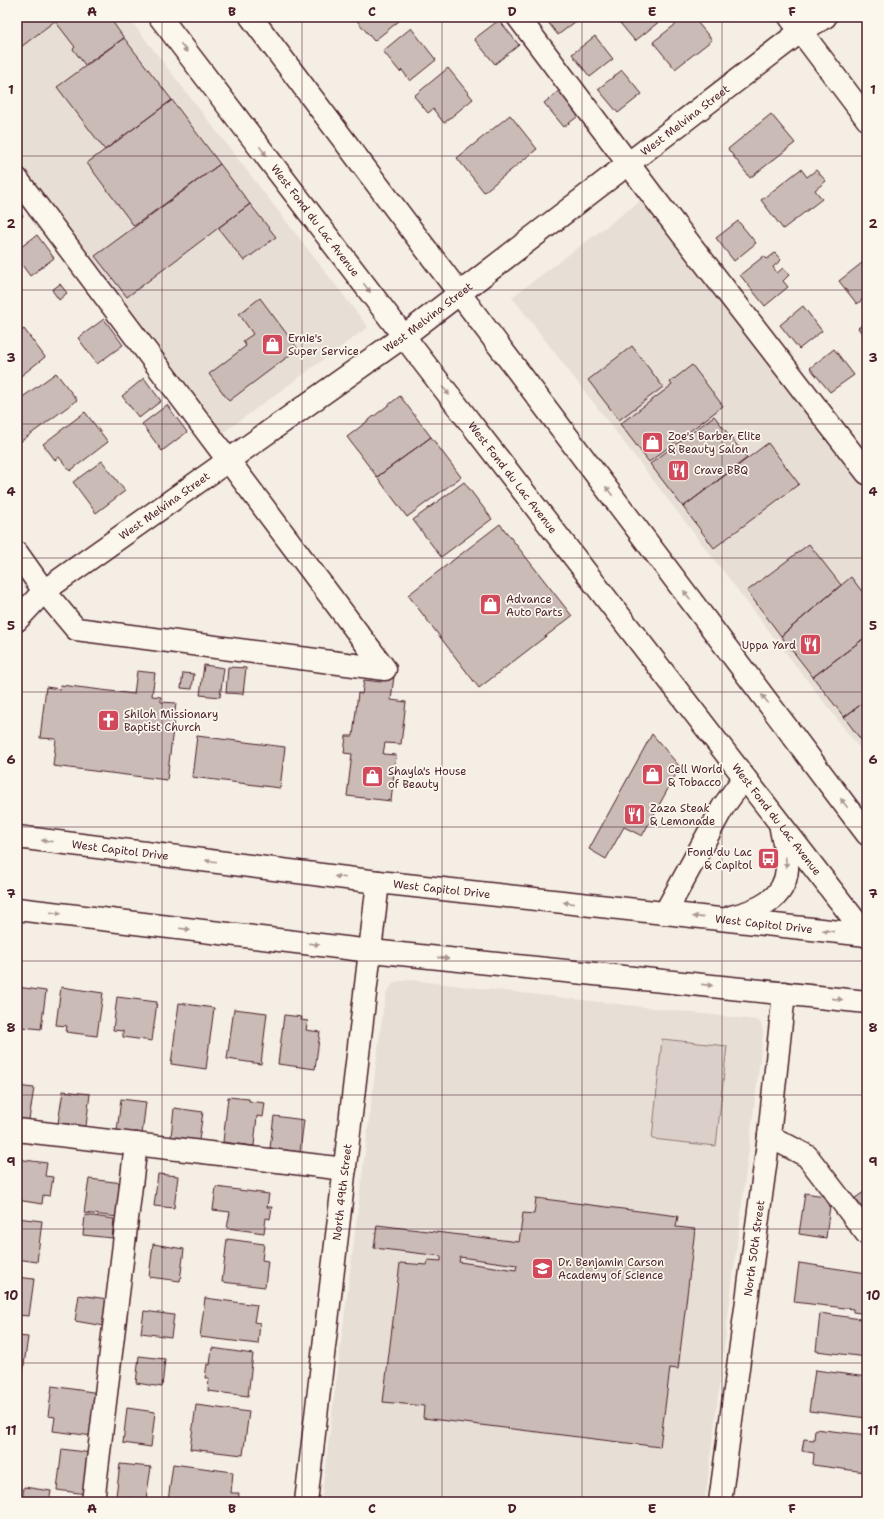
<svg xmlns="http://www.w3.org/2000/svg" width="884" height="1519" viewBox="0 0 884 1519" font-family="'Shantell Sans',sans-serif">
  <rect width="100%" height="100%" fill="#f4eee4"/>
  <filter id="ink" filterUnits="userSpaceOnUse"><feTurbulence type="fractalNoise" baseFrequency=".025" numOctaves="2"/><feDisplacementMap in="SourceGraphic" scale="8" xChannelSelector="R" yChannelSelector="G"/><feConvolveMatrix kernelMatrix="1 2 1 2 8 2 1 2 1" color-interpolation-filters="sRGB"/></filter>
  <g filter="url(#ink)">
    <path fill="#e7dfd6" d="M17,17H128L368,327L209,443L17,189Z
      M651,193L867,473V758L512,297Z
      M410,980L756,1020L760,1022L762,1027L763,1035L705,1502H321L383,1009L387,992L394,982Z"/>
    <path fill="#dbd0c9" stroke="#92787a" d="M662,1039L727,1046L716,1146L652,1139Z"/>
    <path fill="#cabbb6" stroke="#4a1f2b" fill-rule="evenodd" d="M17,17H60L17,50Z
      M60,17H109L124,38L85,65L73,49L75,47L55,21Z
      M354,17H404L374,41Z
      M544,17H579L580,18L558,35Z
      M615,17H665L635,41Z
      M685,17H693L712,40L675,69L653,42Z
      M499,20L519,45L495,64L474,39Z
      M411,28L436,60L410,81L402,70L400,72L383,51Z
      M595,36L613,59L590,77L572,54Z
      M124,38L172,100L105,150L57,87Z
      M448,68L473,99L444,123L433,109L428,113L414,96Z
      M622,70L642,94L618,113L598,89Z
      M561,89L581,114L564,127L544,103Z
      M172,100L220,164L134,226L87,163Z
      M771,114L795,143L750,178L728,149Z
      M510,115L537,149L484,192L457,158Z
      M220,164L250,204L127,297L95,256Z
      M801,169L807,177L816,170L826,181L815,190L822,199L783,229L761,200Z
      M250,204L276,237L244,261L218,228Z
      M17,208L23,216L17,221Z
      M738,221L756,243L734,261L716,238Z
      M37,235L54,258L30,276L17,258V250Z
      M775,253L781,260L773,267L777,273L783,268L789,275L783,281L788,287L765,306L740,275L764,256L767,259Z
      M867,259V296L857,304L839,281Z
      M60,284L67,293L59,300L52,290Z
      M260,298L298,349L229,401L209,374L246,346L243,341L253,334L239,314Z
      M803,306L822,331L799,349L780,325Z
      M104,319L123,345L97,364L78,338Z
      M867,321V340L858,328Z
      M24,329L45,357L17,379V334Z
      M632,346L663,387L619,420L588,380Z
      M834,349L854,375L830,392L810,368Z
      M692,365L723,406L649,462L620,424L672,385L670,382Z
      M56,373L77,400L20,442L17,438V401Z
      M144,378L161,401L139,418L122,396Z
      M400,396L431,437L377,477L347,437Z
      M167,405L187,432L162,451L142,424Z
      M85,412L108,442L70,471L59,457L55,460L43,444Z
      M714,416L747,458L683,507L650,464Z
      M431,437L461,477L407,517L377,477Z
      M768,443L799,484L714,548L683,507Z
      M102,461L125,491L96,513L73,482Z
      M464,482L492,519L441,557L413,520Z
      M500,524L572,616L479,688L408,595Z
      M809,544L841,585L781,636L747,591Z
      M851,577L867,598V636L813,677L781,636Z
      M867,636V700L844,717L813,677Z
      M204,665L224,668L220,697L200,695Z
      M228,667L246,668L243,694L226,693Z
      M137,671L155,673L152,696L161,697V702L176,703L167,780L53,766L56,739L40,738L46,687L60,689L61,685L134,694Z
      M183,673L194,674L192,689L181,688Z
      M382,675L394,676L391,700L406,702L401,744L385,743L383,754L396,755L391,801L347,796L352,754L344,753L346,736H353L358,693L362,694L364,680L381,682Z
      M867,700V748L844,717Z
      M652,734L680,767L642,836L624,827L606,859L589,849Z
      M197,736L285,747L280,788L192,777Z
      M17,987L46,991L41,1029L22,1027L21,1031H17Z
      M61,987L103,993L97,1036L66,1032L67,1026L56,1025Z
      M117,997L157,1002L152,1041L123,1037V1031L113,1030Z
      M179,1003L214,1008L206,1069L171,1064Z
      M234,1009L267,1013L261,1064L227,1059Z
      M284,1015L302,1017L301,1020L308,1021L306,1030L320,1032L315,1069L278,1064Z
      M17,1086L34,1088L29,1120L17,1119Z
      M63,1091L90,1094L86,1126L58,1123Z
      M228,1097L249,1099V1101L265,1103L263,1117L257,1116L254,1146L223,1142Z
      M121,1099L146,1102L142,1134L117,1131Z
      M174,1108L203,1112L199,1140L171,1137Z
      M274,1116L304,1120L300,1152L270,1148Z
      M17,1159L47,1163L45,1176L53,1177L50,1196L43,1195L42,1204L17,1200Z
      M158,1174L178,1176L174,1208L154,1206Z
      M89,1179L123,1183L118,1217L84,1213Z
      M216,1187L269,1194L267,1207H272L270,1219L266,1218L264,1233L227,1228L230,1212L213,1210Z
      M867,1190V1215L855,1198Z
      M805,1193L831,1197L826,1238L799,1234Z
      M536,1198L678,1216L676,1227L695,1229L678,1369L670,1368L660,1447L423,1418L424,1406L383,1402L400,1263L427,1265L428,1260L441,1261V1256L374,1248L377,1225L519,1242L523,1213L534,1214ZM460,1257L517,1265L516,1270L459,1262Z
      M85,1215L114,1219L112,1238L83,1235Z
      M17,1218L42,1221L37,1262L17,1259Z
      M227,1239L264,1244L262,1260L268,1261L265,1287L222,1282Z
      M153,1244L184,1249L180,1281L149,1277Z
      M799,1263L867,1273V1314L853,1312V1309L794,1302Z
      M17,1277L34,1279L29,1316L17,1315Z
      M79,1295L108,1299L104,1326L75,1321Z
      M205,1298L257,1305L254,1322L260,1323L258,1344L200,1337Z
      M144,1311L174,1315L171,1337L141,1333Z
      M820,1313L867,1320V1357L816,1351Z
      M17,1336L28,1337L23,1372H17Z
      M212,1348L253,1354L248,1396L208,1391L209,1378H205L207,1364L210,1365Z
      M139,1356L165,1359L162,1387L136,1383Z
      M815,1370L867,1377V1418L809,1411Z
      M52,1386L99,1393L93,1436L53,1431L55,1417L48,1416Z
      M196,1405L249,1412L243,1455L190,1449Z
      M127,1408L155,1412L151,1447L123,1443Z
      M815,1429L867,1435V1456L865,1472L813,1465L814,1453L802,1451L804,1439L814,1440Z
      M62,1449L91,1453L86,1494L57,1490Z
      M120,1464L151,1467L146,1500L116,1496Z
      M173,1464L233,1472L231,1493H239L238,1502L168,1501Z
      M24,1487L51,1491L49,1502H22Z
      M118,1497L150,1502H117Z"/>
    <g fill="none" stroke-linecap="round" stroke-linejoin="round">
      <defs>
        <g id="minor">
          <path d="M518,17L652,195L867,473"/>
          <path d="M790,17L867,119"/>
          <path d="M17,179L385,669L76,629L44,591L17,553"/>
          <path id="s1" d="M17,620L44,591L404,336L801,31L825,17"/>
          <path d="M665,913L723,807L744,778"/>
          <path d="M17,1130L345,1169"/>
          <path d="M769,1136L807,1156L867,1234"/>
          <path d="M93,1502L136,1144"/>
          <path id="s2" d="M306,1502L378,882"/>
          <path id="s3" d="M720,1502L769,1136L784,993"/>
        </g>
        <g id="major">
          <path id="s4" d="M160,17L425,364L867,936"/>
          <path d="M251,17L867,834"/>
          <path id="s5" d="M17,837L378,882L867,935"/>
          <path d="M17,909L371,951L867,1002"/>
          <path d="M731,917C757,911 785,900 787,869C788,856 783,841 781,829"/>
        </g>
      </defs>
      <use href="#minor" stroke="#4a1f2b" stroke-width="25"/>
      <use href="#major" stroke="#4a1f2b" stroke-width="25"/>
      <use href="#minor" stroke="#fbf7ec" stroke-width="22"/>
      <use href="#major" stroke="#fbf7ec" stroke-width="22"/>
    </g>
    <defs><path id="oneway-solid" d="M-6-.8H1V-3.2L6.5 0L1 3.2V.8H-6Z"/></defs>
    <g fill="#ab9695">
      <use href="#oneway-solid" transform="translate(184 48) rotate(53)"/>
      <use href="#oneway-solid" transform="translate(263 151) rotate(53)"/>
      <use href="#oneway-solid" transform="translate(367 288) rotate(53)"/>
      <use href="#oneway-solid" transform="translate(446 391) rotate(52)"/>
      <use href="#oneway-solid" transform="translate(609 491) rotate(-127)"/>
      <use href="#oneway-solid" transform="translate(687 595) rotate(-127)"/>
      <use href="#oneway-solid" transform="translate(765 699) rotate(-127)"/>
      <use href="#oneway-solid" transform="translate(844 803) rotate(-127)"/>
      <use href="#oneway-solid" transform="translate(47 841) rotate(-173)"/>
      <use href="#oneway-solid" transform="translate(211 861) rotate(-173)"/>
      <use href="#oneway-solid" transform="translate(786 862) rotate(85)"/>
      <use href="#oneway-solid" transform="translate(340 877) rotate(-173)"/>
      <use href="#oneway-solid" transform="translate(569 903) rotate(-174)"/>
      <use href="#oneway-solid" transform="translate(56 913) rotate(7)"/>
      <use href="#oneway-solid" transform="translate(698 917) rotate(-174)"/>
      <use href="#oneway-solid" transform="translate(185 929) rotate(7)"/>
      <use href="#oneway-solid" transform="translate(828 931) rotate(-174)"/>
      <use href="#oneway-solid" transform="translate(314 944) rotate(7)"/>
      <use href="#oneway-solid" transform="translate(443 958) rotate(6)"/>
      <use href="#oneway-solid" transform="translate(707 985) rotate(6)"/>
      <use href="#oneway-solid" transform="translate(837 999) rotate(6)"/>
    </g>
  </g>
  <path fill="none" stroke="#4a1f2b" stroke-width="1" stroke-opacity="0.55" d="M162,17V1502M302,17V1502M442,17V1502M582,17V1502M722,17V1502M17,156H867M17,290H867M17,424H867M17,558H867M17,692H867M17,827H867M17,961H867M17,1095H867M17,1229H867M17,1363H867"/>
  <defs>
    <symbol id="shop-square" viewBox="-11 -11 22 22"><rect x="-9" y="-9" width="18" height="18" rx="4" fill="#d1495b" stroke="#fbf7ec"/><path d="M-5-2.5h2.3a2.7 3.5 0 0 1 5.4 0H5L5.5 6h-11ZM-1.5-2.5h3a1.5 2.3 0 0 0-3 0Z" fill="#fff"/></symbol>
    <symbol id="restaurant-square" viewBox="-11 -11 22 22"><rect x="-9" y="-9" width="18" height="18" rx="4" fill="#d1495b" stroke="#fbf7ec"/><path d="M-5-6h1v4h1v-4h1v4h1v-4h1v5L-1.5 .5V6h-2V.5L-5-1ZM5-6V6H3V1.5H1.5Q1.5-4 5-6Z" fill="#fff"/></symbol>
    <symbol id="church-square" viewBox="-11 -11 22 22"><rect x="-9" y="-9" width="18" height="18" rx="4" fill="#d1495b" stroke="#fbf7ec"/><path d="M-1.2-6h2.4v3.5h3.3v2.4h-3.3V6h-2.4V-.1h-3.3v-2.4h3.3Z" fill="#fff"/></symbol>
    <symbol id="bus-square" viewBox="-11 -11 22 22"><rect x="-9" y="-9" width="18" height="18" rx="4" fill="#d1495b" stroke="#fbf7ec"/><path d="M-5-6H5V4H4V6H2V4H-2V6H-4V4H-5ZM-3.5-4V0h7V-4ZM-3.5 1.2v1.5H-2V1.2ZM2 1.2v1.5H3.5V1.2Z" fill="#fff"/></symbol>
    <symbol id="school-square" viewBox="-11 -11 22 22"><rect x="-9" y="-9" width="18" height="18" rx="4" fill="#d1495b" stroke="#fbf7ec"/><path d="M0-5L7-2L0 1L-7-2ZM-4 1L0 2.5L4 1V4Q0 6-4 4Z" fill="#fff"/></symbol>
  </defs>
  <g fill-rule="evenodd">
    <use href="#shop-square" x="260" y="332" width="25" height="25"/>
    <use href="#shop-square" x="640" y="430" width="25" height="25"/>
    <use href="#restaurant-square" x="666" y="458" width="25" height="25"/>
    <use href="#shop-square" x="478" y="592" width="25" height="25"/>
    <use href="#restaurant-square" x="798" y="632" width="25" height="25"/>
    <use href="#church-square" x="96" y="708" width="25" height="25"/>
    <use href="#shop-square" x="640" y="762" width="25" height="25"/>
    <use href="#shop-square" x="360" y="764" width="25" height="25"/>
    <use href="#restaurant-square" x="622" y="802" width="25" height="25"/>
    <use href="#bus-square" x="756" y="846" width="25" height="25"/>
    <use href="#school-square" x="530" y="1256" width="25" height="25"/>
  </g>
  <g text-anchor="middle" stroke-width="3.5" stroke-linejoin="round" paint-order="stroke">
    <g font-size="11" fill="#4a1f2b" stroke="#fbf7ec">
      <text dy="4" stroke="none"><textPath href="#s1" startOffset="835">West Melvina Street</textPath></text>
      <text dy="4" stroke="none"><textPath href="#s4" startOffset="256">West Fond du Lac Avenue</textPath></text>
      <text dy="4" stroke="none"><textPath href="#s1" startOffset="511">West Melvina Street</textPath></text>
      <text dy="4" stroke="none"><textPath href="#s4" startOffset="580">West Fond du Lac Avenue</textPath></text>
      <text dy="4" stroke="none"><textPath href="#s1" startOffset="187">West Melvina Street</textPath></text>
      <text dy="4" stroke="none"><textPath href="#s4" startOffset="1012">West Fond du Lac Avenue</textPath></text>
      <text dy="4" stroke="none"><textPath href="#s5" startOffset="104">West Capitol Drive</textPath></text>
      <text dy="4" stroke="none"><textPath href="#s5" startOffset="428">West Capitol Drive</textPath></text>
      <text dy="4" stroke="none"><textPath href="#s5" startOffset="752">West Capitol Drive</textPath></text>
      <text dy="4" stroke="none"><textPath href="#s2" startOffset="312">North 49th Street</textPath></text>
      <text dy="4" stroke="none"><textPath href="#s3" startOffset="256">North 50th Street</textPath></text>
    </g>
    <g font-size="11" fill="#4a1f2b" stroke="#fbf7ec" text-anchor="start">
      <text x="288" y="342">Ernie's<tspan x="288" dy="13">Super Service</tspan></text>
      <text x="668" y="440">Zoe's Barber Elite<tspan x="668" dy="13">&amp; Beauty Salon</tspan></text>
      <text x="694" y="474">Crave BBQ</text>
      <text x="506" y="603">Advance<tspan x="506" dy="13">Auto Parts</tspan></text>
      <text x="796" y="649" text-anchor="end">Uppa Yard</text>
      <text x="124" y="718">Shiloh Missionary<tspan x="124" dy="13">Baptist Church</tspan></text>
      <text x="668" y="773">Cell World<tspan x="668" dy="13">&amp; Tobacco</tspan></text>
      <text x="388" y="775">Shayla's House<tspan x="388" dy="13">of Beauty</tspan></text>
      <text x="650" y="812">Zaza Steak<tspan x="650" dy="13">&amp; Lemonade</tspan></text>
      <text x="752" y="856" text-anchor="end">Fond du Lac<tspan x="752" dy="13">&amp; Capitol</tspan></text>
      <text x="558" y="1266">Dr. Benjamin Carson<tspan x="558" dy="13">Academy of Science</tspan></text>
    </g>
  </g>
  <rect width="884" height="1519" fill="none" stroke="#fbf7ec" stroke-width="44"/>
  <rect x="22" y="22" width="840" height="1475" fill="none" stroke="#4a1f2b" stroke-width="1.5"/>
  <g font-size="13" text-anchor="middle" font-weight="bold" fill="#4a1f2b">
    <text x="92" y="16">A</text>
    <text x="232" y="16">B</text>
    <text x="372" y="16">C</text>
    <text x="512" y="16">D</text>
    <text x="652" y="16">E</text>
    <text x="792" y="16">F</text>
    <text x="11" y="94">1</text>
    <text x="873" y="94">1</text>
    <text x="11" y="228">2</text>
    <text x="873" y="228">2</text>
    <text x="11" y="362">3</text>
    <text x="873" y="362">3</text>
    <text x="11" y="496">4</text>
    <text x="873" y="496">4</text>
    <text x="11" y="630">5</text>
    <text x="873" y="630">5</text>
    <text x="11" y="764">6</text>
    <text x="873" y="764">6</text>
    <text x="11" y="898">7</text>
    <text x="873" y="898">7</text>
    <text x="11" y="1032">8</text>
    <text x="873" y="1032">8</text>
    <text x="11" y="1166">9</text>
    <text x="873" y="1166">9</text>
    <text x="11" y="1300">10</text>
    <text x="873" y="1300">10</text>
    <text x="11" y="1435">11</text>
    <text x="873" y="1435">11</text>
    <text x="92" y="1513">A</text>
    <text x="232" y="1513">B</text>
    <text x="372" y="1513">C</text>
    <text x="512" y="1513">D</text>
    <text x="652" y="1513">E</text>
    <text x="792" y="1513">F</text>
  </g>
</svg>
